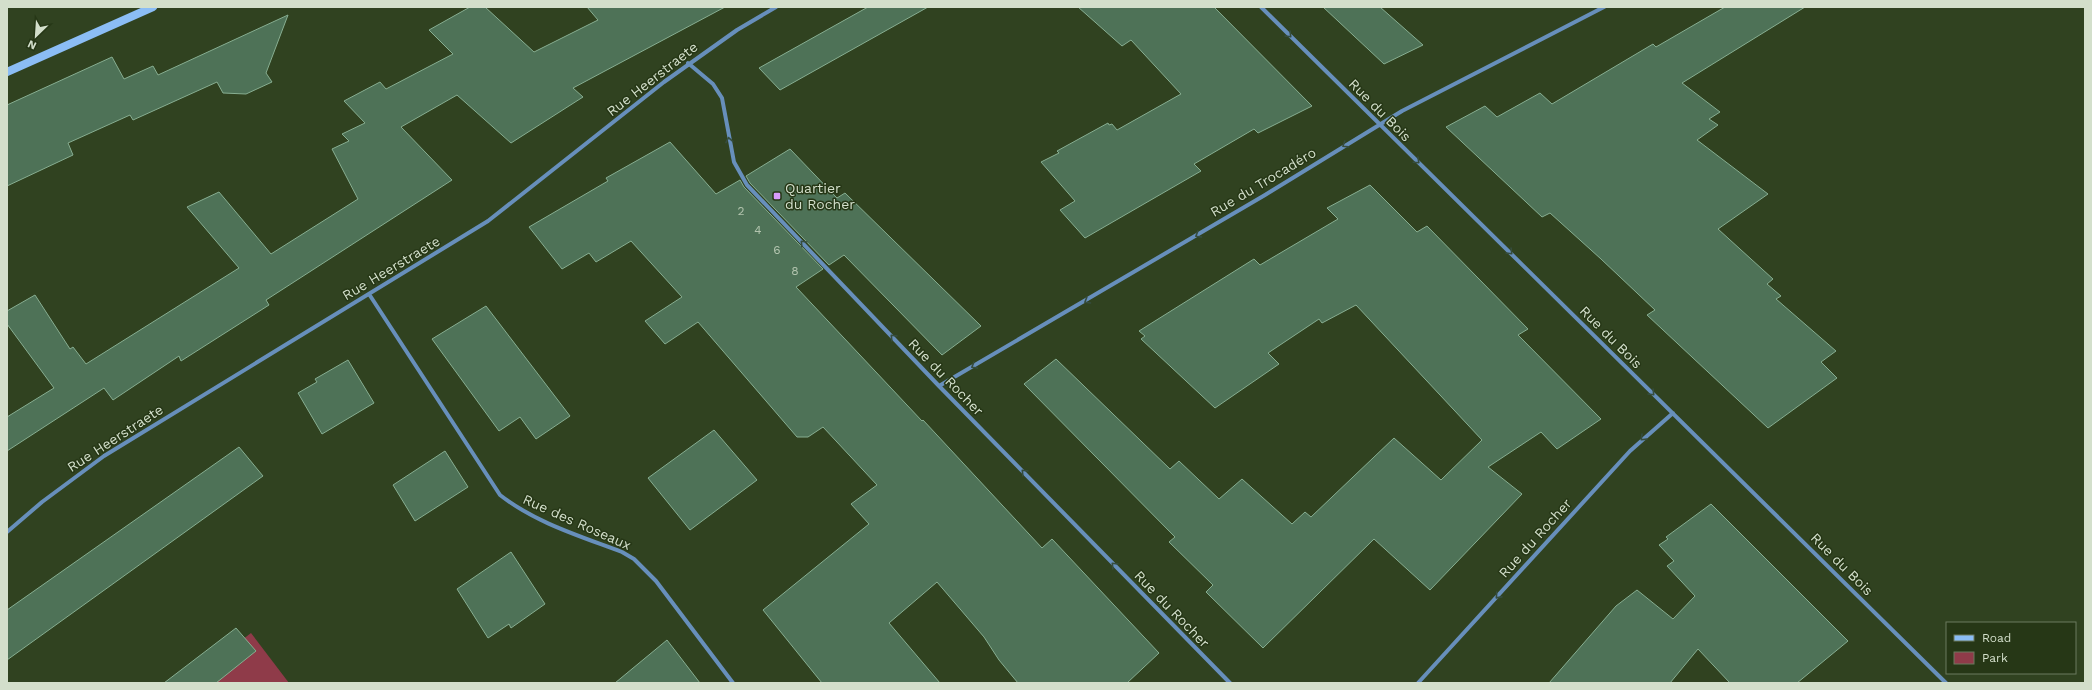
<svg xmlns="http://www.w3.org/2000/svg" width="2092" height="690" viewBox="0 0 2092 690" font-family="'Work Sans',sans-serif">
  <rect width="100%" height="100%" fill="#304220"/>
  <path fill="#8f3b49" d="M251,633L289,683H186Z"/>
  <path fill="#4e7257" stroke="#87ae91" d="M470,7H485L534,52L598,20L587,7H725L573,88L583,97L511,143L457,95L401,127L452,180L266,300L269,305L181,361L179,356L113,400L104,388L7,451V417L54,388L7,324V311L35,295L70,349L73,347L86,364L239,268L187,207L219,192L271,254L358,199L332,149L349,141L342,134L365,123L344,101L380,82L386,89L453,54L429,30Z
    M868,7H928L780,90L759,68Z
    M1078,7H1214L1312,106L1258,133L1254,129L1194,164L1201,171L1085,238L1060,210L1075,201L1041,162L1059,153L1057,151L1108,123L1109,125L1112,124L1117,130L1181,94L1131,40L1122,46Z
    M1323,7H1380L1423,45L1384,64Z
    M1725,7H1805L1682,83L1720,112L1709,119L1718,125L1697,140L1768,194L1718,229L1773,279L1767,284L1781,296L1776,299L1836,351L1821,362L1837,378L1768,428L1647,315L1655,310L1601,259L1550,213L1542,217L1446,127L1485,106L1497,117L1540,93L1552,104L1653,44L1656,47Z
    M288,15L266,73L272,82L246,94L223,93L217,82L133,120L130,115L68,143L73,155L7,186V105L112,57L124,79L153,66L158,75Z
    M670,142L716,194L740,180L744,187L823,269L796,287L922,421L923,420L1042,548L1052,539L1159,653L1127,683H1018L999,660L984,637L937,582L889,623L940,683H822L763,610L869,524L851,504L877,485L823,427L808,437H797L698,322L665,344L645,321L682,297L631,241L596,262L589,253L562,269L529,227L608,181L606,178Z
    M790,149L837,198L845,193L981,326L942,355L844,255L829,265L750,183L746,176Z
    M1370,185L1417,232L1427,226L1528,329L1518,335L1601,419L1557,449L1541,432L1488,467L1522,494L1430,590L1374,539L1263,648L1206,592L1213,585L1169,542L1175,537L1024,384L1056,359L1170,469L1179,461L1219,499L1242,479L1292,524L1305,512L1311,517L1394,438L1441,480L1482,440L1356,305L1322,323L1319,319L1268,353L1279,364L1215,408L1141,339L1145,336L1139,331L1254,259L1260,265L1338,219L1327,208Z
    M486,306L570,416L536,439L520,417L499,431L432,339Z
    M348,360L374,403L322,434L298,393L317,382L315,379Z
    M714,430L757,480L690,530L648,478Z
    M239,447L263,476L7,660V610Z
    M445,451L468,487L415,521L393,485Z
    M1711,504L1848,641L1797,683H1730L1698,649L1670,683H1549L1616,606L1637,590L1673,619L1695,596L1667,566L1674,561L1659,545L1668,539L1666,537Z
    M511,552L545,604L511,628L509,624L488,638L457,589Z
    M236,628L256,651L216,683H164Z
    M667,640L700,683H615Z"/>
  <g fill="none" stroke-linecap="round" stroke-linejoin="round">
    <path stroke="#678fbb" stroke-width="4" d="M1261,7L1946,683
      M688,63L713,84L722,98L734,162L747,185L939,386L1230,683
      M369,294L500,495C536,523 580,536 622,552L634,559L656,581L733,683
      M939,386L1265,195L1402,111L1604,7
      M7,532L42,502L104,456L488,221L664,82L737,30L776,7
      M1418,683L1630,451L1673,413"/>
    <path stroke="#8bbdf5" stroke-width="8" d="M7,72L153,7"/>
  </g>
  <defs><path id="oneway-chevron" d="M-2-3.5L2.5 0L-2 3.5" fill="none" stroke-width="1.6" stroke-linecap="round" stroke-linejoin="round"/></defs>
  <g stroke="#364d3f">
    <use href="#oneway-chevron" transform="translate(1289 35) rotate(45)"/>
    <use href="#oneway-chevron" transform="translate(729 140) rotate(-101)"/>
    <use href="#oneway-chevron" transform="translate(1345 145) rotate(148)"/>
    <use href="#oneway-chevron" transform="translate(1417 161) rotate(43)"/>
    <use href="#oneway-chevron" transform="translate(1198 235) rotate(149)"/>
    <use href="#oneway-chevron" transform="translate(803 243) rotate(-134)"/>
    <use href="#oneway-chevron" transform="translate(1510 252) rotate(45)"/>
    <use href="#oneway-chevron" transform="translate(1087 301) rotate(149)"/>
    <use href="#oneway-chevron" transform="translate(893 337) rotate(-134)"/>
    <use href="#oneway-chevron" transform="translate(974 366) rotate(150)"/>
    <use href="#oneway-chevron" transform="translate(1652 393) rotate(45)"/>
    <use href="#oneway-chevron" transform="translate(1643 438) rotate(136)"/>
    <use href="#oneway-chevron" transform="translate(1024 472) rotate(-134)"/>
    <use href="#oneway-chevron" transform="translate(1114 565) rotate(-134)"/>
    <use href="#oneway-chevron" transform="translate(1498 596) rotate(132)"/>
  </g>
  <rect fill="#d69bfa" stroke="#263716" stroke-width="1.5" x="773" y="192" width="8" height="8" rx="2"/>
  <g text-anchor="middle" stroke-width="3" stroke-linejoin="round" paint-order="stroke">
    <g font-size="12" fill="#b2c4ae">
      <text x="741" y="215">2</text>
      <text x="758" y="234">4</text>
      <text x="777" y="254">6</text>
      <text x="795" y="275">8</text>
    </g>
    <g font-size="14" fill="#d3dfcb" stroke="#263716">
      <text transform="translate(652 79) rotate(-38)" y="5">Rue Heerstraete</text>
      <text transform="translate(1380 110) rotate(45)" y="5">Rue du Bois</text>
      <text transform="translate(1263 182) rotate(-31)" y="5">Rue du Trocadéro</text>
      <text transform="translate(391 268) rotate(-31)" y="5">Rue Heerstraete</text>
      <text transform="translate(1611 337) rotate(45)" y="5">Rue du Bois</text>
      <text transform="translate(946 377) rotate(46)" y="5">Rue du Rocher</text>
      <text transform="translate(115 438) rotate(-33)" y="5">Rue Heerstraete</text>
      <text transform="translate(577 522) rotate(24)" y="5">Rue des Roseaux</text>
      <text transform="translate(1535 538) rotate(-48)" y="5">Rue du Rocher</text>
      <text transform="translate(1842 564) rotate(45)" y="5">Rue du Bois</text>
      <text transform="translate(1172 609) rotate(46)" y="5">Rue du Rocher</text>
    </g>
    <g font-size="14" fill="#d3dfcb" stroke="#263716" text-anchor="start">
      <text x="785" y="193">Quartier<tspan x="785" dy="16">du Rocher</tspan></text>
    </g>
  </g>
  <rect width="2092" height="690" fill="none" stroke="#d3dfcb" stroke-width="16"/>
  <rect x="1946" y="622" width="130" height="52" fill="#263716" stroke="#6b7a5e"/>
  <rect x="1954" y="635" width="20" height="6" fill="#8bbdf5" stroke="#6b7a5e"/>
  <text x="1982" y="642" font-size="12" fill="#d3dfcb">Road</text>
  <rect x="1954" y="652" width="20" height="12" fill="#8f3b49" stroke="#6b7a5e"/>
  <text x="1982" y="662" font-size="12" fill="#d3dfcb">Park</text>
  <g transform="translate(36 36) rotate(205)" stroke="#263716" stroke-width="3" paint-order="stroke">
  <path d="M0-3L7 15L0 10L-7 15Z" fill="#d3dfcb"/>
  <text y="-6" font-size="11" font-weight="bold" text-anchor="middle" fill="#d3dfcb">N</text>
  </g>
</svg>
